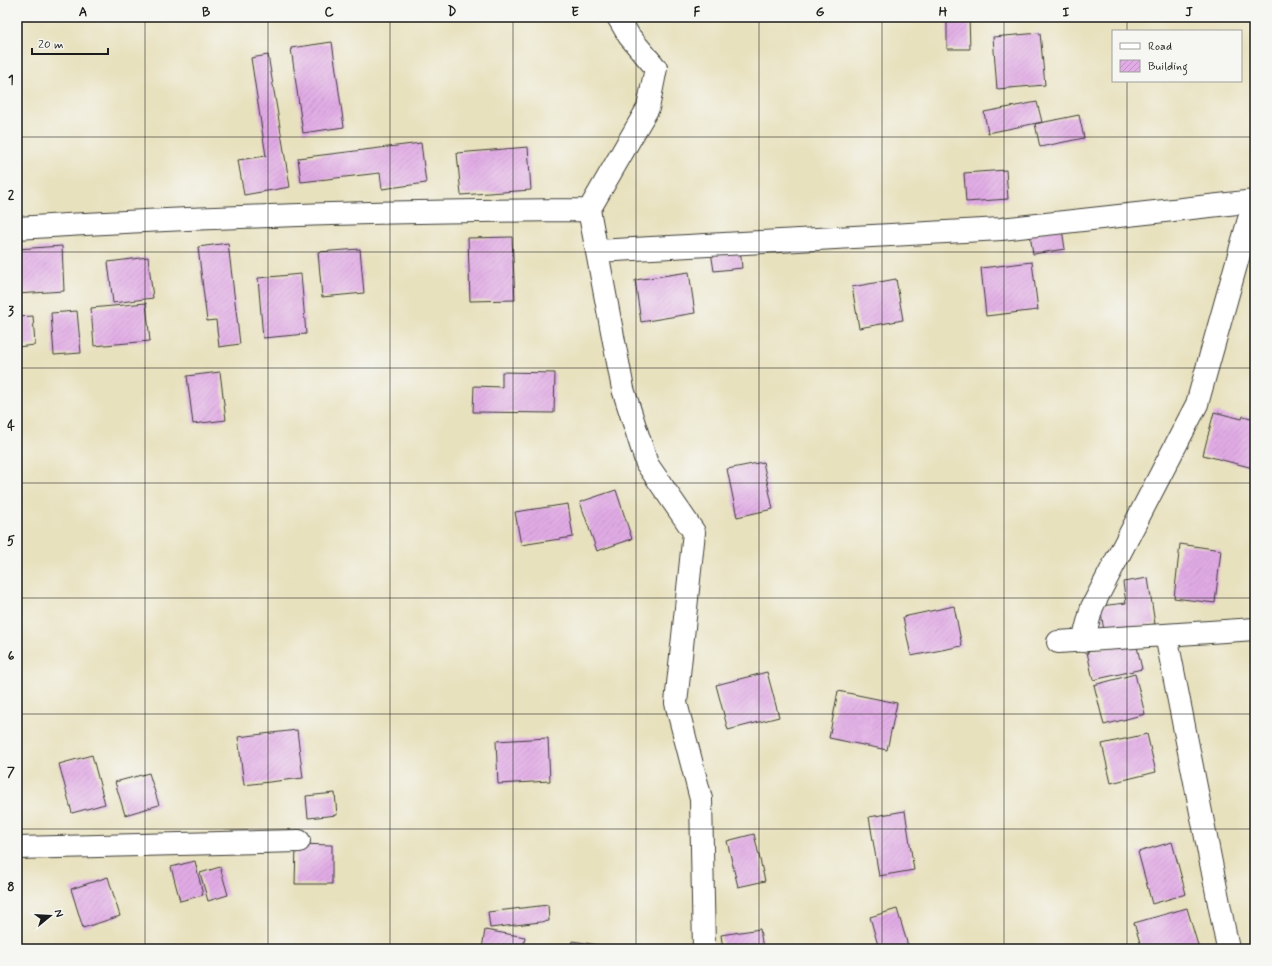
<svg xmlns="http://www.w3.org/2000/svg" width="1272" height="966" viewBox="0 0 1272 966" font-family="Mynerve,sans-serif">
  <defs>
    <pattern id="building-hatch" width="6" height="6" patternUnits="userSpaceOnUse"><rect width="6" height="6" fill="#e1abe5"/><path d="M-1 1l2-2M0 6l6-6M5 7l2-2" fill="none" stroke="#c093c4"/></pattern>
  </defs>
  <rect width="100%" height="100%" fill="#f6f6f2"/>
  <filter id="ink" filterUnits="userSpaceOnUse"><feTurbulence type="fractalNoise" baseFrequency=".025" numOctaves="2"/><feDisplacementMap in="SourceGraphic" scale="8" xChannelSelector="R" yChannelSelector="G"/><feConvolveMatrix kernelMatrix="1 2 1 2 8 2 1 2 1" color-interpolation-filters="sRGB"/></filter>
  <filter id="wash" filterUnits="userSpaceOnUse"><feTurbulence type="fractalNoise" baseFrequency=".012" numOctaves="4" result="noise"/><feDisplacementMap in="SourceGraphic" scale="16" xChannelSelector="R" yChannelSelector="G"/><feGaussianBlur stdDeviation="0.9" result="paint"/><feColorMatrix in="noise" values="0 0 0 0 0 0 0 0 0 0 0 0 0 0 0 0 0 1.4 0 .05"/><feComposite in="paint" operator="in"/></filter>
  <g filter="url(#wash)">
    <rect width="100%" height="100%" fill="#e8e1be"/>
    <g id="blocks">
      <path fill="url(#building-hatch)" d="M947,17H969L970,49H947Z
        M1040,33L1045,85L997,89L993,37Z
        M332,42L344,127L303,133L291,48Z
        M268,55L290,187L244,195L238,160L266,156L251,58Z
        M1037,102L1042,122L988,133L984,112Z
        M1079,115L1084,138L1040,147L1035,124Z
        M421,143L426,183L382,189L380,173L301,182L298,158Z
        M528,147L531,190L461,195L457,153Z
        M1006,170L1008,199L966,202L964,173Z
        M1062,229L1065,249L1033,254L1030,234Z
        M512,237L515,300L470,301L468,238Z
        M228,243L240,344L219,347L216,320L207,321L198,247Z
        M62,246L64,291L17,294V249Z
        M740,248L742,268L714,271L711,252Z
        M360,249L364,293L322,297L318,252Z
        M148,257L153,298L113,303L108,262Z
        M1032,262L1038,310L986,316L981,268Z
        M689,272L695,313L641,322L635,280Z
        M301,274L306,334L263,338L258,278Z
        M896,279L903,320L859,328L852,287Z
        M146,303L150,341L94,346L91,308Z
        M77,311L81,353L54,355L51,313Z
        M33,316L35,345L17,347V317Z
        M220,372L226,420L193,424L187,376Z
        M502,372L555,373L554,413L473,412L474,386L502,387Z
        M1214,412L1242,419L1243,416L1255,419V461L1253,468L1203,455Z
        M763,462L773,509L737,517L727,469Z
        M616,490L632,539L597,551L580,502Z
        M568,504L573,537L521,545L515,512Z
        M1180,544L1221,550L1215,603L1174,598Z
        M1148,578L1155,624L1104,631L1100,606L1126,603L1123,582Z
        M954,606L962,646L911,656L903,617Z
        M1136,642L1142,669L1093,680L1087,652Z
        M767,672L779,717L728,730L716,685Z
        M1135,674L1145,714L1104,725L1094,685Z
        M838,691L897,703L887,750L829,738Z
        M297,730L303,778L244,785L238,737Z
        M1147,734L1156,772L1111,783L1102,744Z
        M548,738L550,781L498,784L496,741Z
        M92,755L105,804L72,813L59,764Z
        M149,773L159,805L125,815L115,782Z
        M335,793L337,815L308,818L306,796Z
        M905,811L914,870L879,876L869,817Z
        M754,834L765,881L738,887L727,841Z
        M1172,842L1186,894L1152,904L1138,852Z
        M296,844L332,845V884H295Z
        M195,861L203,895L180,901L171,867Z
        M220,867L228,895L208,901L200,873Z
        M108,877L120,916L83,928L71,889Z
        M548,905L549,921L490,928L488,912Z
        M1187,908L1199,949H1142L1134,923Z
        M897,909L909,949H879L870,917Z
        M760,929L763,949H723L721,935Z
        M485,930L525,937L523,949H482Z
        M572,941L618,948V949H570Z"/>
    </g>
  </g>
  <g filter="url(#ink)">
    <use href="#blocks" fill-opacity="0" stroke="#3b3a34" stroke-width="1"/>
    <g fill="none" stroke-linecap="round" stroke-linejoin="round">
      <defs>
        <path id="street" d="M618,17L629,36L656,68L648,108L589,210L623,389L647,464L694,532L676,703L701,799L704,949
          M17,228C207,216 398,211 589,210
          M597,251L1001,229L1255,201
          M1166,635L1228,949
          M1083,641L1092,607L1197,404L1254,201
          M1058,642L1255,629
          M17,848L299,841"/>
      </defs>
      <use href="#street" stroke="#3b3a34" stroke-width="24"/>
      <use href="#street" stroke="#fff" stroke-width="22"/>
    </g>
  </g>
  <path fill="none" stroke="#1c1c1c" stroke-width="1" stroke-opacity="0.55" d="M145,17V949M268,17V949M390,17V949M513,17V949M636,17V949M759,17V949M882,17V949M1004,17V949M1127,17V31M1127,81V949M17,137H1255M17,252H1255M17,368H1255M17,483H1255M17,598H1255M17,714H1255M17,829H1255"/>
  <rect width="1272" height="966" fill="none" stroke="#f6f6f2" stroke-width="44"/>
  <rect x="1112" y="30" width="130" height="52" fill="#f6f6f2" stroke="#9f9f9c"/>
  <rect x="1120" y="43" width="20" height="6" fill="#ffffff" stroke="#9f9f9c"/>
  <text x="1148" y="50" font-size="12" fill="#1c1c1c">Road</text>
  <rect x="1120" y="60" width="20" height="12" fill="url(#building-hatch)" stroke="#9f9f9c"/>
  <text x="1148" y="70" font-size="12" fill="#1c1c1c">Building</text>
  <g transform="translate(50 916) rotate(72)" stroke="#f6f6f2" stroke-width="3" paint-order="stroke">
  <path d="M0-3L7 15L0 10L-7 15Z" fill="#1c1c1c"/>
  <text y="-6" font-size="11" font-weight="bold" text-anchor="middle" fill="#1c1c1c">N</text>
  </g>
  <path d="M32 48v6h76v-6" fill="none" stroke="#1c1c1c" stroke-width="2"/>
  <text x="38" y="48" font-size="12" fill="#1c1c1c" stroke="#f6f6f2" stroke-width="3" paint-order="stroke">20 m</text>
  <rect x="22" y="22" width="1228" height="922" fill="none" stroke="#1c1c1c" stroke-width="1.5"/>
  <g font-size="13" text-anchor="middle" font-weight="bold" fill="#1c1c1c">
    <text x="83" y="16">A</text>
    <text x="206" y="16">B</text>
    <text x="329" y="16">C</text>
    <text x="452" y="16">D</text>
    <text x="575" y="16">E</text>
    <text x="697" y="16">F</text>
    <text x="820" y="16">G</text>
    <text x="943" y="16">H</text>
    <text x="1066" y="16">I</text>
    <text x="1189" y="16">J</text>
    <text x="11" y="84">1</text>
    <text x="11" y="199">2</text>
    <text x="11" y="315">3</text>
    <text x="11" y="430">4</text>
    <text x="11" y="545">5</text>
    <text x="11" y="660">6</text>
    <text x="11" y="776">7</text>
    <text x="11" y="891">8</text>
  </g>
</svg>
